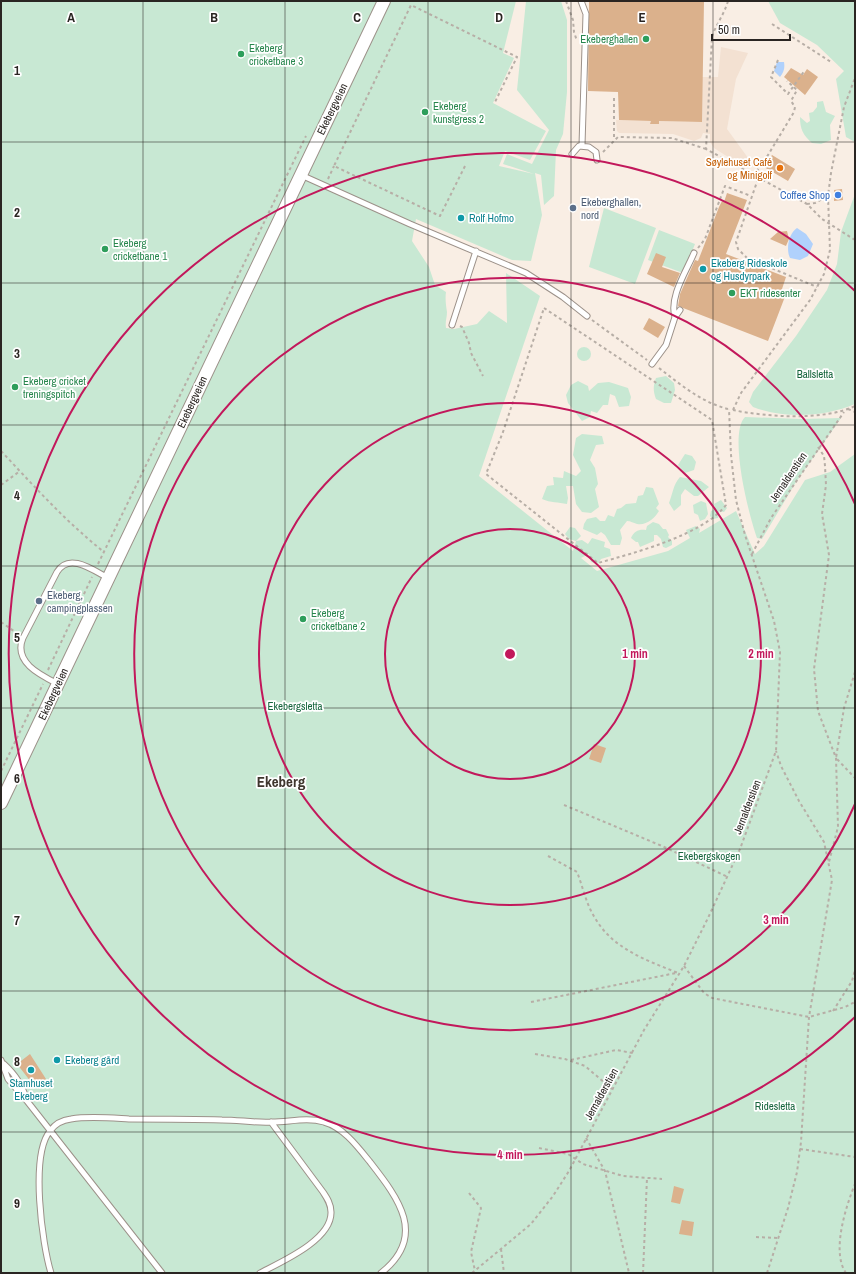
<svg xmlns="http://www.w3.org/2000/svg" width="856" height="1274" viewBox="0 0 856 1274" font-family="'Archivo Narrow',sans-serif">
  <rect width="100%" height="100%" fill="#f9eee4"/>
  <path fill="#f3e1d2" d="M721,47L748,53L736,79L727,129L751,162L739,164L714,148L710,142V134L703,133L701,138L694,141L673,134L619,133L617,131L616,120L651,121V124H659V121L702,122V77H718Z"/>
  <path fill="#c8e8d3" d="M1,1H516L503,53L514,58L493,103L546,131L530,160L505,151L499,166L534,174L503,164L507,154L532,164L549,130L517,90L526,1H561L567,20V92L563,134L556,150L554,196L544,205L541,175L535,173L542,215L531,261L512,260L416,219L412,241L429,267L435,285L446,292C445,299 446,305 447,312C447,318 445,321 446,328L454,329L477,324L489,311L507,323L506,273L540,296L479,476L573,551L576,541L582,540L588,544L592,538L605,542L604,547L610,549L611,556L601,559L598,564L591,562L589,554L581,558L597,571L668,551L690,538L686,530L696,526L700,529L699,533L736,511L755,554L764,546L805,480L830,472L855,454V1273H1Z
    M768,1H855V142L846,137L836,79L844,71L817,45L780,23Z
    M823,101L826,112L835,116L830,125L831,140L821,144L812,143C803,135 800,129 800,117L807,123L810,121L809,113L813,112L817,107V102Z
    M855,194V404C825,417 784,419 753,407L749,402L753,392L796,336L827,290L837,264L841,232Z
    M604,208L656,228L635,284L589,267Z
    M659,230L695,244L683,273L648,260Z
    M577 354a7 7 0 1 1 14 0a7 7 0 1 1-14 0Z
    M666,376L674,383L675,390L671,403H664L656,399C653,391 653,386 656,378Z
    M578,381L588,386L589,391L598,383L609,382L628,388L631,397L629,406L619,407L615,396L610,394L608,405H603L597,413L591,411L590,417L582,421L568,403L566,395L571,385Z
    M745,417L802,419L841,418L796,482L762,539L757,538C749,516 728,434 745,417Z
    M582,434L602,436L604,444L596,445L590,460L595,468L598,484L595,489L599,507L591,513L582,512L576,504L573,486H566L568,498L567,504C558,502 551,503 542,499L547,486L554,485L553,477L563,478L564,471L576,476L581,471L573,455L576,438Z
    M685,454L692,456L696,462L694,470L685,473L678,465Z
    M680,477L701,481L709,487L698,496H694L685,489L681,495V505L674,511L669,503C673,493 673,485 680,477Z
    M646,487L653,488L659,504L656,508L659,511C655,518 646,526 637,524C633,523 631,521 627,521L620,530L622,538L620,545H611L605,535L601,532L597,535L583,529L584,524L587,519L596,517L600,521H605L608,515L614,517L617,509L621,508L626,504L636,503L638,496L643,495Z
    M721,500L727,508L724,512L719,511L718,518L713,519L710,516L711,511L715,509L714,504Z
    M701,501L706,503L708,514L705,519L700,521L698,515L694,513L693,505Z
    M653,522L659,524L663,529H666L669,535L668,537L672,541V545L666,548L663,547L661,539L657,535H654V541L640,547L638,542H636L631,538C634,531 639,529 646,530L647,526Z
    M570,527L575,528L581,536L576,541L569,539L565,534Z"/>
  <path fill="#b0d1fc" d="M777,62H784C785,68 784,72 780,77L774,71Z
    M797,228L806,234L813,244L808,256L800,260L790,258C786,250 788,234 797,228Z"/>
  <path fill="#dbb18c" d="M589,1H704L702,122L659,121V124H650L651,121L619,120L618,92L588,91Z
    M791,68L803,75L807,69L818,77L805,95L784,77Z
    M772,155L795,169L788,181L764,167Z
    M842,189L843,200L834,201V190Z
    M727,193L747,200L726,254L786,277L781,292L786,294L768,341L678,306L680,294L687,278L695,260L698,261L719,207L722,201L724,202Z
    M787,231L789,239L786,246L770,239L778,232Z
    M656,253L666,257L662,267L680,273L674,287L647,274Z
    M649,318L665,327L658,338L643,329Z
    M594,744L606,748L601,763L589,759Z
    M30,1054L46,1079L35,1087L17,1064Z
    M674,1186L684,1189L680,1204L671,1202Z
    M682,1220L694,1222L692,1236L679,1234Z"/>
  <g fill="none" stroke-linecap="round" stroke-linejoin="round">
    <defs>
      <path id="service" d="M581,1L586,14L582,145
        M572,154L579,146L589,147L596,152L597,160
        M301,175L410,224L526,273L563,297L587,316
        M675,317C669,297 686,272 694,253
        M452,325L476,251
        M652,364L666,345L675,317L680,310
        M58,684C40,675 13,662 23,638L57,572C69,552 93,570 108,578
        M1,1060L8,1079L27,1101L162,1273
        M4,1064C16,1075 21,1084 27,1100
        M51,1273C42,1244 30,1155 50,1131C55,1124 62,1120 71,1119C89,1116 111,1118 129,1119C160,1119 191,1119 222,1120C239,1120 255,1123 272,1122C289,1122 307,1117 324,1122C343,1127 358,1147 370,1162C398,1198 428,1236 381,1273
        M260,1273C281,1262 332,1240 331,1212C331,1204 327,1198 323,1192L271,1122"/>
      <path id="tertiary" d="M1,803L384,1"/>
    </defs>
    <use href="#service" stroke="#9c9189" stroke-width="7"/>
    <use href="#tertiary" stroke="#9c9189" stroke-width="14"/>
    <path stroke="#b7aea6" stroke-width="2" stroke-dasharray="3 3" stroke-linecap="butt" d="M566,1L573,20L574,32L577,41
      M728,1C724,15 716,24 712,37L706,149L807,204L822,219L855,240
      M772,24L831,62
      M778,60L771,77L788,94L805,70
      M614,98V139
      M603,152L618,137L672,138L706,149
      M465,166L440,216L334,166L411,5L517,57L495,102
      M753,176L765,160L794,112L795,107L791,101L797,90L787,81
      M328,179L334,166
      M758,179L736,242L738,249L747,258L817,287
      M807,204L815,203L828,196
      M698,248L705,239L725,186L751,196
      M544,308L712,420L726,505C703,535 634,553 598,563L486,474L503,432Z
      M592,320L647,360
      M460,326L462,327L469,343L471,353L483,376
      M659,368C681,385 701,402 728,409
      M848,409L855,412
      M733,410L741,393L810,300L824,274L830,250L828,196L831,173L844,107L855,78
      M733,410C766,417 824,421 855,406
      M818,447L824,456L825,466L826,485L822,514L829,555L814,669L818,711L836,758L838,827L829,862
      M1,451C34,486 66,522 104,552
      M1,485L20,471
      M752,554L771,518L844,412
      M98,564L306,136
      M1,622L18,634
      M48,670L92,577
      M855,672L844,708L836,758L855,778
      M1,771L43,684
      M564,805L662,846L728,877
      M548,856L577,872C583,887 586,904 595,918C613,949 646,960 678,973
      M684,966L704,993L712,998L809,1017L845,1007L855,1002
      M531,1002L676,973
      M833,1011L852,981L855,970
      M535,1054L565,1059L585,1066L612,1089
      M571,1060L616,1050L633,1053
      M586,1138L605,1171L629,1273
      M539,1148L568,1154L583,1164L623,1176L662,1179
      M800,1149L855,1157
      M469,1193L481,1208L471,1252L475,1271
      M756,1237L778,1238
      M501,1249L504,1273
      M472,1273L531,1224L553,1196L569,1171L644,1030L684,966L708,918L740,849L776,751L780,652L774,621L745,535L736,500L731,455L729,409
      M643,1273L647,1178
      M767,1273L788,1208L797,1172L801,1142L809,1017L832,880L824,842L799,801L781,766L776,751
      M846,1273C831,1252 846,1206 855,1184"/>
    <use href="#service" stroke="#fff" stroke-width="5"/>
    <use href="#tertiary" stroke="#fff" stroke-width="12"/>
  </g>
  <path fill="none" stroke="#2a2522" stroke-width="1" stroke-opacity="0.55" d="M143,1V1273M285,1V1273M428,1V1273M571,1V1273M713,1V1273M1,142H855M1,283H855M1,425H855M1,566H855M1,708H855M1,849H855M1,991H855M1,1132H855"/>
  <g fill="none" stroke="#c2185b" stroke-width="2">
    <circle cx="510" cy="654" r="125"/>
    <circle cx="510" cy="654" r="251"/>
    <path d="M855 804A376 376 0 1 1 855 504"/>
    <path d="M855 1017A501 501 0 1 1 855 291"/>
  </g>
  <g fill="#2e9e5b" stroke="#fff" stroke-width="1.5">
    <circle cx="646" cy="39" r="4"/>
    <circle cx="241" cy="54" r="4"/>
    <circle cx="425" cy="112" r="4"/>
    <circle cx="105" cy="249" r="4"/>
    <circle cx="732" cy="293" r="4"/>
    <circle cx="15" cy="387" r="4"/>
    <circle cx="303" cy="619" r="4"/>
  </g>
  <circle fill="#e8710a" stroke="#fff" stroke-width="1.5" cx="780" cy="168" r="4"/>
  <circle fill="#3f7fe0" stroke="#fff" stroke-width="1.5" cx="838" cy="195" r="4"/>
  <g fill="#5c6f8a" stroke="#fff" stroke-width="1.5">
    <circle cx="573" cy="208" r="4"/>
    <circle cx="39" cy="601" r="4"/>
  </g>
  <g fill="#0f9aa8" stroke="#fff" stroke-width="1.5">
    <circle cx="461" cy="218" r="4"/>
    <circle cx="703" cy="269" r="4"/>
    <circle cx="57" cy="1060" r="4"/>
    <circle cx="31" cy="1070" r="4"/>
  </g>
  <g text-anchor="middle" stroke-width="3.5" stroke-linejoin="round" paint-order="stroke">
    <g font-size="11" fill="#27864d" stroke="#fff" text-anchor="start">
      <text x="638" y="43" text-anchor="end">Ekeberghallen</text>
      <text x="249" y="52">Ekeberg<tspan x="249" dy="13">cricketbane 3</tspan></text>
      <text x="433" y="110">Ekeberg<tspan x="433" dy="13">kunstgress 2</tspan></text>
      <text x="113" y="247">Ekeberg<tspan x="113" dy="13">cricketbane 1</tspan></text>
      <text x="740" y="297">EKT ridesenter</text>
      <text x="23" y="385">Ekeberg cricket<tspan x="23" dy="13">treningspitch</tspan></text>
      <text x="311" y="617">Ekeberg<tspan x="311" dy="13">cricketbane 2</tspan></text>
    </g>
    <g font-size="11" fill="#2a2522" stroke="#fff">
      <text transform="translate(332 109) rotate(-64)" y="4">Ekebergveien</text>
      <text transform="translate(192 402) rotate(-65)" y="4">Ekebergveien</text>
      <text transform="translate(788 477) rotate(-56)" y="4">Jernalderstien</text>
      <text transform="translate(53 694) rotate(-65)" y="4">Ekebergveien</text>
      <text transform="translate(747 807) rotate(-69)" y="4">Jernalderstien</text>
      <text transform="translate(601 1094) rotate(-61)" y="4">Jernalderstien</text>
    </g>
    <g font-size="11" fill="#c56008" stroke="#fff" text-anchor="end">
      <text x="772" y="166">Søylehuset Café<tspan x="772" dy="13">og Minigolf</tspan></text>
    </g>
    <g font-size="11" fill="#366cbe" stroke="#fff" text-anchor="end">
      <text x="830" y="199">Coffee Shop</text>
    </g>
    <g font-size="11" fill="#4e5e75" stroke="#fff" text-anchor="start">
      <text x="581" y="206">Ekeberghallen,<tspan x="581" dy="13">nord</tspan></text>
      <text x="47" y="599">Ekeberg,<tspan x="47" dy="13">campingplassen</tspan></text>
    </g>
    <g font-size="11" fill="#0d838f" stroke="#fff" text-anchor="start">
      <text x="469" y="222">Rolf Hofmo</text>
      <text x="711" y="267">Ekeberg Rideskole<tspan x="711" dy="13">og Husdyrpark</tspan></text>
      <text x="65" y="1064">Ekeberg gård</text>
      <text x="31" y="1087" text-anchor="middle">Stamhuset<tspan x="31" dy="13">Ekeberg</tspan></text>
    </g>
    <g font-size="11" fill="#15643c" stroke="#fff">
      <text x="815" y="378">Ballsletta</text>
      <text x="295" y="710">Ekebergsletta</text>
      <text x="709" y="860">Ekebergskogen</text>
      <text x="775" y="1110">Ridesletta</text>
    </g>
    <g font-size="15" font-weight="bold" fill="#3f362e" stroke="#fff">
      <text x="281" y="787">Ekeberg</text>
    </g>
  </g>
  <g font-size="13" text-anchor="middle" font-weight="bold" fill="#2a2522" stroke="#fff" stroke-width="3.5" stroke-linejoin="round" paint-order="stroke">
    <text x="71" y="22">A</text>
    <text x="214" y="22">B</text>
    <text x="357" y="22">C</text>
    <text x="499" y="22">D</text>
    <text x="642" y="22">E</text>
    <text x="17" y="75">1</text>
    <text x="17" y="217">2</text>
    <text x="17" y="358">3</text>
    <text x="17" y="500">4</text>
    <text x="17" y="642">5</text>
    <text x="17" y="783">6</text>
    <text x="17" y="925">7</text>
    <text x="17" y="1066">8</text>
    <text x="17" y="1208">9</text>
  </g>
  <circle cx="510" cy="654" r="6" fill="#c2185b" stroke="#fff" stroke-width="2"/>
  <g font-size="12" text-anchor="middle" font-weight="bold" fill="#c2185b" stroke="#fff" stroke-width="3.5" stroke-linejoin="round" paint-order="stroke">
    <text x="635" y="658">1 min</text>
    <text x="761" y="658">2 min</text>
    <text x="776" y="924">3 min</text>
    <text x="510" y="1159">4 min</text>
  </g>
  <rect width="856" height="1274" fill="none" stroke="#2a2522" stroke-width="4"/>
  <path d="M712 34v6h78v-6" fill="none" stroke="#2a2522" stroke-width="2"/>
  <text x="718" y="34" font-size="12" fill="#2a2522" stroke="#ffffff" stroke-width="3" paint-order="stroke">50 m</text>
</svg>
